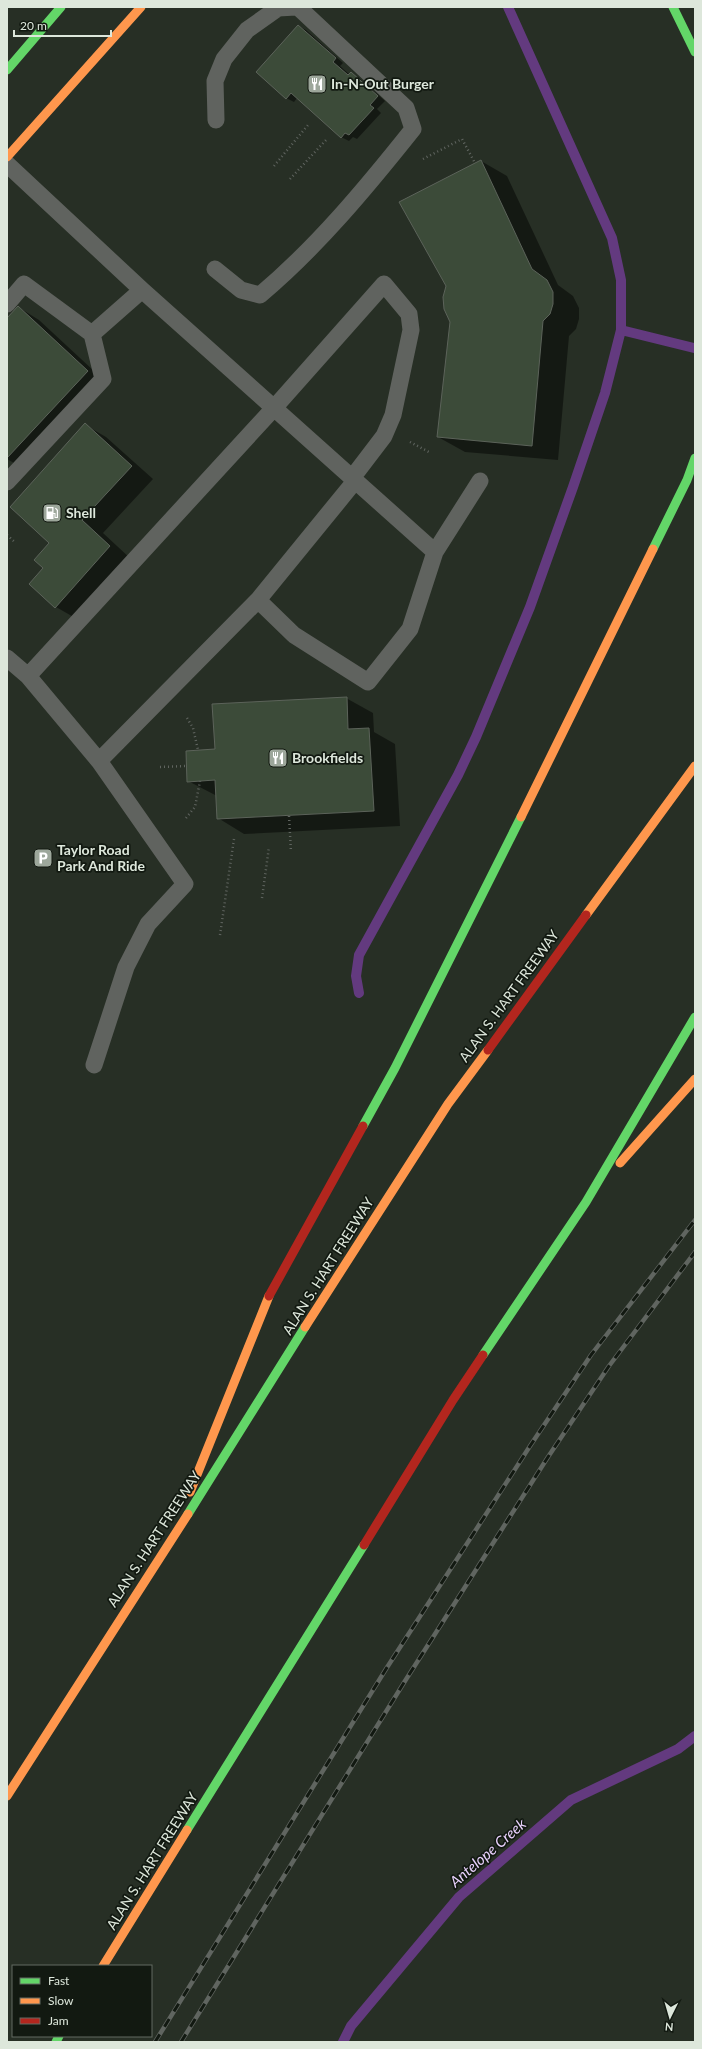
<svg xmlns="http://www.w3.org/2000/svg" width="702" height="2049" viewBox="0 0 702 2049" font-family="Lato,sans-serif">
  <rect width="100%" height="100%" fill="#272f25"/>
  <path fill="#0007" d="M298,26L306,30L343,63L340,66L350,75L352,74L359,78L385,101L377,109L381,113L357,139L353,137L349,141L341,137L297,98L294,102L286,98Z
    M481,161L507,176L558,285L573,296L579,308V319L576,329L569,336L558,460L465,452L438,437Z
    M18,307L39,320L108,384L28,471L7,459V319Z
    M85,425L106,437L153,479L103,533L131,559L77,619L56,607L45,568L50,543Z
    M346,698L373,713L374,732L395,744L400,826L244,834L218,818L217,796L188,781L216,750Z"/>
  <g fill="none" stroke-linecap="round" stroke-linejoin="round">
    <path stroke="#633a7f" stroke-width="10" d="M621,330L694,348
      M359,993L356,976L359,955L458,775L476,737L530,607L573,487L605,393L621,330V280L612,238L508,7
      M343,2042L351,2026L459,1897L571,1800L678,1749L695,1736"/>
  </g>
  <path fill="#3c4b39" stroke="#5c635a" d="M298,25L336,58L333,62L348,75L351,72L378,96L370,105L374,108L349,135L345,133L341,138L291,93L286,99L256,72Z
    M481,160L532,269L547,280L553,292V304L550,314L543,321L532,446L437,437L450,322L444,309L443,297L446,286L399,202Z
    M18,306L88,371L7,458V318Z
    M85,423L132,466L82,520L110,546L55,608L29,584L43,568L34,560L49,543L10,507Z
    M347,697L348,729L369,728L374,811L217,819L215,780L187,782L186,751L215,749L212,704Z"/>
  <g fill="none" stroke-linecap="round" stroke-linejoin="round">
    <path stroke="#606560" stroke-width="2.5" stroke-dasharray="1 3" stroke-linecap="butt" d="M423,159L462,139L475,163
      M274,166L308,125
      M290,179L326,140
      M410,442L429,452
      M7,535L16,543
      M187,718L193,728L198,750
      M160,767L187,766
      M289,816L291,852
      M186,818L195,807L200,781
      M262,898L269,847
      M220,935L234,839"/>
    <path stroke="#60635f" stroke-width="17" d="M216,120L215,81L224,59L247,30L278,8L296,7
      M7,164L142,290L435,552
      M215,269L241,290L260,295C317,247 366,188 413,129L406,108L298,7
      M7,304L24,284L92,334L142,290
      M7,482L103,379L92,334
      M258,600L294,635L368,682L410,629L435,552L480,481
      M7,658L28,676L99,761L185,884L148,924L126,967L94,1065
      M28,676L274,408L384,284L409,314L411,330L393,415L384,436L352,478
      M99,761L258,600L355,481"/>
    <path stroke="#63d668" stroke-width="9" d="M673,7L695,52
      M7,70L61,7
      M653,549L687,480L695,458
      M363,1126L395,1068L521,817
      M483,1355L586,1202L695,1017
      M188,1514L305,1327
      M187,1830L364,1545
      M56,2042L59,2036"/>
    <path stroke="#ff974d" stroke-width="9" d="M7,157L141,7
      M521,817L653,549
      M586,915L695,766
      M620,1163L695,1079
      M305,1327L448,1104L488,1050
      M190,1492L269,1296
      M7,1796L188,1514
      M103,1966L187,1830"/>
    <path stroke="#b3261e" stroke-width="9" d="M488,1050L586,915
      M269,1296L363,1126
      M364,1545L453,1400L483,1355"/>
    <defs>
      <path id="rail" d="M155,2042L386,1669L530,1446L591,1355L695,1220
        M181,2042L405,1681L548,1457L609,1366L695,1252"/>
    </defs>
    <use href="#rail" stroke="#606560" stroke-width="4.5"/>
    <use href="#rail" stroke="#121911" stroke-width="3" stroke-dasharray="9" stroke-linecap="butt"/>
  </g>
  <defs>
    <symbol id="restaurant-square" viewBox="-11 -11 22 22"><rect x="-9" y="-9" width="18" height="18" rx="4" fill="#9da79b" stroke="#121911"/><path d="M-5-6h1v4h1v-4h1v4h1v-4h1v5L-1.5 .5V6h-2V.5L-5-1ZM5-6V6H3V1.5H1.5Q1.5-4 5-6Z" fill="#fff"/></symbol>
    <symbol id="fuel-square" viewBox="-11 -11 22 22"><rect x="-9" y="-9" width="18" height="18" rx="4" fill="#9da79b" stroke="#121911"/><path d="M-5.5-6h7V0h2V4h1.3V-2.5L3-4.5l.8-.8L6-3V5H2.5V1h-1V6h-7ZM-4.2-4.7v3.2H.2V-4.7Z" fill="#fff"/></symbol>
    <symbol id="parking-square" viewBox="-11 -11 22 22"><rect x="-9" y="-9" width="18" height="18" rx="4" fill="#9da79b" stroke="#121911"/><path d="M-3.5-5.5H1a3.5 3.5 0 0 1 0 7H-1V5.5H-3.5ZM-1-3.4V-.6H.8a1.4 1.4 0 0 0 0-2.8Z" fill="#fff"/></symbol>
  </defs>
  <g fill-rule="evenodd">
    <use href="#restaurant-square" x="306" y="73" width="22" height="22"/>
    <use href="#fuel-square" x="41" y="502" width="22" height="22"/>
    <use href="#restaurant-square" x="267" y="747" width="22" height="22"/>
    <use href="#parking-square" x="32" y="847" width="22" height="22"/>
  </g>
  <g text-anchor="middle" stroke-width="3.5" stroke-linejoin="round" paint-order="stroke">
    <g font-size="14" font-weight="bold" fill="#dde7db" stroke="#121911" text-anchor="start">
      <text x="331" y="89">In-N-Out Burger</text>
      <text x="66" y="518">Shell</text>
      <text x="292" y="763">Brookfields</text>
      <text x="57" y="855">Taylor Road<tspan x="57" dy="16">Park And Ride</tspan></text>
    </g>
    <g font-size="14" fill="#dde7db" stroke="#121911">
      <text transform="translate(509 996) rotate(-54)" y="5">ALAN S. HART FREEWAY</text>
      <text transform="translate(328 1266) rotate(-58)" y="5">ALAN S. HART FREEWAY</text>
      <text transform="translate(154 1539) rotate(-57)" y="5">ALAN S. HART FREEWAY</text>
      <text transform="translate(152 1861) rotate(-58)" y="5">ALAN S. HART FREEWAY</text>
    </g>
    <g font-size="15" font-style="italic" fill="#ebd3ff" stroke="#121911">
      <text transform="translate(488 1853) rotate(-41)" y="5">Antelope Creek</text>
    </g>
  </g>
  <rect width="702" height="2049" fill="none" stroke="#dde7db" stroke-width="16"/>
  <rect x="12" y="1965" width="140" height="72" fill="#121911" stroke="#636b62"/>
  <rect x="20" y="1978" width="20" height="6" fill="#63d668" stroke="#636b62"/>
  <text x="48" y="1985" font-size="12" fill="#dde7db">Fast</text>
  <rect x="20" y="1998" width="20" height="6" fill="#ff974d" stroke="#636b62"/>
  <text x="48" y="2005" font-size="12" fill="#dde7db">Slow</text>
  <rect x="20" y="2018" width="20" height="6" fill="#b3261e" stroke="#636b62"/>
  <text x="48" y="2025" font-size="12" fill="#dde7db">Jam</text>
  <g transform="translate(670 2017) rotate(185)" stroke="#121911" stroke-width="3" paint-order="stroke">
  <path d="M0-3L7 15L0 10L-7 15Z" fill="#dde7db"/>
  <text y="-6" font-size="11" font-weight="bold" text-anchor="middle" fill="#dde7db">N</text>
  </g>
  <path d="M14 30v6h97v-6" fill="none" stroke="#dde7db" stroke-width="2"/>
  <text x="20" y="30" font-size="12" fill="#dde7db" stroke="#121911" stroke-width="3" paint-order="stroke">20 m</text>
</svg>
